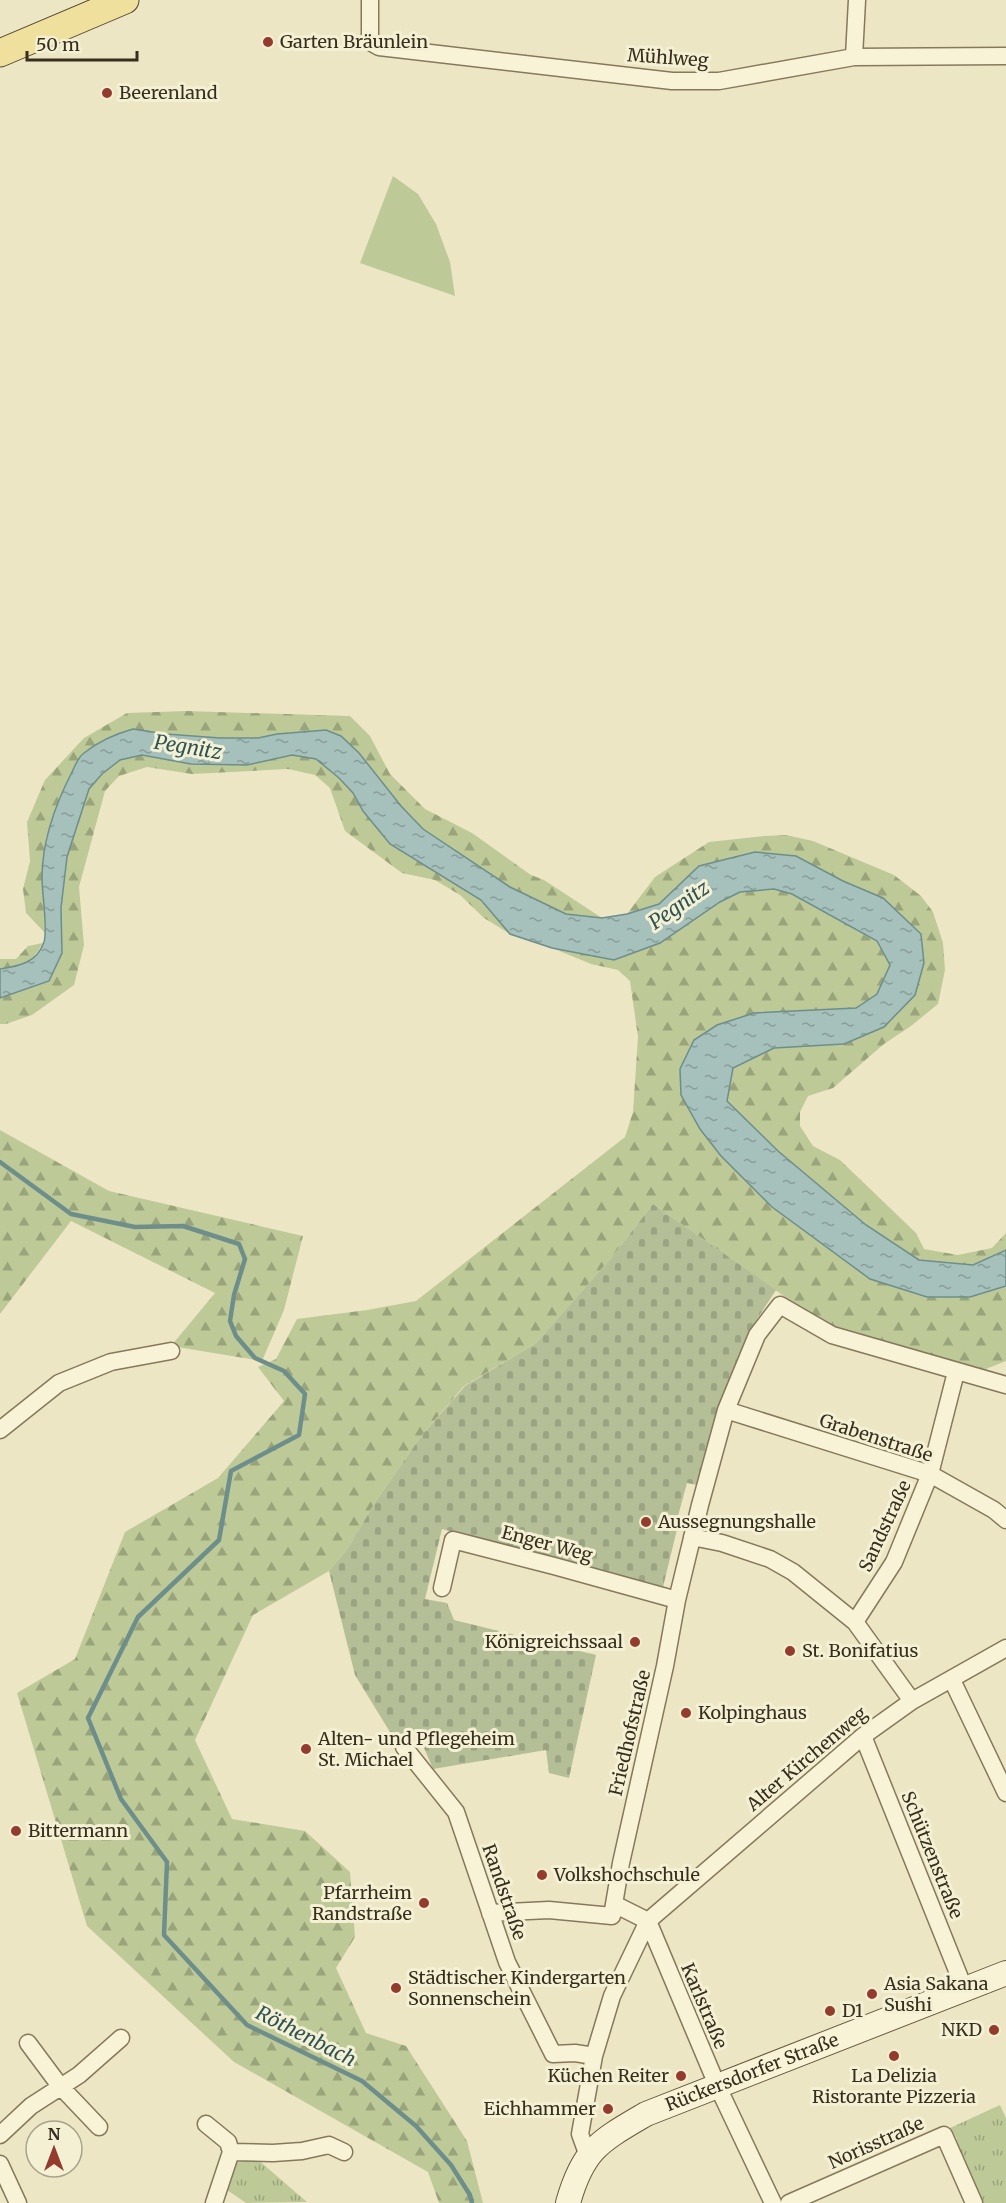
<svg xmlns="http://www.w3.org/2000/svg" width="1006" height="2203" viewBox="0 0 1006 2203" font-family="Merriweather,serif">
  <defs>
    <pattern id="forest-firs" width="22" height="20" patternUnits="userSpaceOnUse" patternTransform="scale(1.5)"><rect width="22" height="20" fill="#bdca98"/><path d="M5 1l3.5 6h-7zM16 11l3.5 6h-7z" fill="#9aa47b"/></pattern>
    <pattern id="cemetery-stones" width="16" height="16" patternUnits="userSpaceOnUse" patternTransform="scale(1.5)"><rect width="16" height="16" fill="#b4bf97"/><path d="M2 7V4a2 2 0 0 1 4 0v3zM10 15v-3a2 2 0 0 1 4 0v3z" fill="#9ba482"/></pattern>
    <pattern id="park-tufts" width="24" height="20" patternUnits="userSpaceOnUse" patternTransform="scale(1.5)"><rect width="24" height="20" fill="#bdca98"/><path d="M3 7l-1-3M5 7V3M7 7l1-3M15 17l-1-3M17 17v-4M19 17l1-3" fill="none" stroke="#9aa47b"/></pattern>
    <pattern id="water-ripples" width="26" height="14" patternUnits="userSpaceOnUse" patternTransform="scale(1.5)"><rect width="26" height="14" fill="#a6c0bc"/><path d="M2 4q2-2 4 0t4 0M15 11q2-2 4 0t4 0" fill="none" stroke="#889c98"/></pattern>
  </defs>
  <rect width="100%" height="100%" fill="#ede6c4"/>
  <path fill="#bdca98" d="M393,176L418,194L436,224L450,262L455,296L360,263Z"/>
  <path fill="url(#forest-firs)" d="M186,711L350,716L370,736L390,774L425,809L472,833L531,875L544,880L602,918L566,914L510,887L455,852L423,829L401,806L359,753L278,734L258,738H220L166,734L133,729L46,837L42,875L45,933L26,913L23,889L30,861L27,822L45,780L84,738L127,713Z
    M142,755L191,764L247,765L292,755L316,758L339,778L353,793L363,811L390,844L481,900L510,934L484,918L460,895L435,880L402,873L345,831L330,788L315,775L288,769L192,774L147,767L119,776L105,791L79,887L84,945L74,985L32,1015L6,1024H0V998L49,981L62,954L61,909L67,857L89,789L102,774L120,760Z
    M786,835L813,841L894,875L921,896L933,912L943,943L945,970L938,1004L911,1026L884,1044L833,1088L808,1096L800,1112V1126L813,1146L840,1160L916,1233L924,1249L958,1255L992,1248L1006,1233V1250L973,1265L919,1260L866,1225L778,1151L727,1101L733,1068L774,1048L844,1044L884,1027L915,995L883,898L843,881L699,866L659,904L627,914L655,877L709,842L764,836Z
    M774,889L792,894L877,942L890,965L877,994L856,1008L818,1011L717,1025L694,1040L680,1069L721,1156L772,1207L870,1279L970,1297L1006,1286V1361L976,1373L835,1332L653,1204L612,1257L536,1343L464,1386L422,1435L376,1501L346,1551L329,1571L253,1615L195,1740L232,1819L305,1831L350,1872L355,1937L336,1968L366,2033L406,2046L467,2141L483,2203H439L428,2172L234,2062L87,1926L17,1693L75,1659L125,1532L218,1478L284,1401L258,1367L276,1359L297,1319L367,1310L416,1301L625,1137L633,1112L638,1037L630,981L618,970L591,964L552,948L614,960L740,892Z
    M43,943C29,966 26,965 0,969V959H16L28,946Z
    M0,1130L109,1191L303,1236L284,1310L262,1361L171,1346L215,1293L71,1221L0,1314Z"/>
  <path fill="url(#cemetery-stones)" d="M653,1204L776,1290L748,1333L731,1375L697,1485L687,1483L678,1516L680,1517L663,1587L442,1529L425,1599L447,1603L454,1620L596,1655L569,1778L549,1773L546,1750L433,1769L416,1729L393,1737L355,1675L329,1571L346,1551L376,1501L422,1435L465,1386L536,1343L612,1257Z"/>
  <path fill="url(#park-tufts)" d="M1000,2105L1006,2118V2203H976L949,2142L957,2139L950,2128Z
    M257,2159L307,2202L246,2203L227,2190L234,2163Z"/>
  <path fill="url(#water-ripples)" stroke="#6d8e8a" stroke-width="1.5" d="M133,729L166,734L220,738H258L277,734L326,730L341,736L359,753L401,806L423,829L510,887L566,914L602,918L627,914L659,904L699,866L755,852L796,856L843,881L883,898L921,934L924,963L915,995L884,1027L844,1044L774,1048L733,1068L727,1101L778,1151L866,1225L919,1260L973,1265L1006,1250V1286L970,1297H927L870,1279L772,1207L721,1156L700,1129L681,1095L680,1069L694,1040L717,1025L754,1013L856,1008L877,994L890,965L877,941L792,894L774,889L740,892L720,902L660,943L614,960L552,948L510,934L481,900L390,844L363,811L353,793L339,778L316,759L292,755L247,765L191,764L142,755L120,760L102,774L89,789L67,857L61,908L62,953L49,981L0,998V969C19,966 37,963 44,942C48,928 42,894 42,878C42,840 55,805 72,772C75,766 78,757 84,753C99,741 115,734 133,729Z"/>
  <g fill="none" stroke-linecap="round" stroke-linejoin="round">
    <path stroke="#6d8e8a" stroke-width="4.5" d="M0,1162L71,1214L135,1227L183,1226L239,1244L245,1259L234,1295L230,1321L236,1336L255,1358L284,1371L305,1394L299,1435L231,1471L219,1540L138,1617L88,1718L121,1799L167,1862L164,1935L247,2025L362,2081L416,2126L451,2165L470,2195L472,2203"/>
    <defs>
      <path id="street" d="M370,0V42L379,47L672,81H719L854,57L1006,56
        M854,57L857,0
        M726,1410L930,1474L994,1510L1006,1520
        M0,1430L59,1383L111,1362L171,1351
        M692,1537L722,1543L770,1559L793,1572L855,1622L912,1701
        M442,1588L453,1540L554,1566L677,1600
        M855,1622L894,1562L930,1474L956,1372
        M952,1680L1006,1793
        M863,1736L964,1988
        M404,1747L456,1812L507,1962L553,2054L575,2053L594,2056
        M616,1905L648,1921
        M490,1913L549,1910L612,1916L621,1863L665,1666L677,1600L700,1505L726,1410L757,1335L780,1305L832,1335L1006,1385
        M648,1921L717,2085L773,2203
        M28,2043L60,2086L99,2127
        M206,2124L228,2142L231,2152L214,2203
        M0,2135L31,2106L79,2075L121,2038
        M231,2152L273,2153L302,2151L329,2145L344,2152
        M588,2156L580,2134L594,2056L612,1996L648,1921L863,1736L912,1701L1006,1648
        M0,2164L18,2203
        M789,2203L944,2135L974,2203"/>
      <g id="secondary">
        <path id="s1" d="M568,2203C583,2149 600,2141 646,2114L1006,1973"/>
      </g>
      <path id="primary" d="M0,53L125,0"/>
    </defs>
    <use href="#street" stroke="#86785b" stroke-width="19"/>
    <use href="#secondary" stroke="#68593e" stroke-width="26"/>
    <use href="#primary" stroke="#54462f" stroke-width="29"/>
    <use href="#street" stroke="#f8f3d7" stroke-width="16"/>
    <use href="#secondary" stroke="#f8f3d7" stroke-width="24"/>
    <use href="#primary" stroke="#efe19d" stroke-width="27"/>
  </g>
  <g fill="#933b2d" stroke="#f4f0d3" stroke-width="2">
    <circle cx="268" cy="42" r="6"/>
    <circle cx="107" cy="93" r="6"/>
    <circle cx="646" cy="1522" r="6"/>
    <circle cx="635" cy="1642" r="6"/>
    <circle cx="790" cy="1651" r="6"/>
    <circle cx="686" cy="1713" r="6"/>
    <circle cx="306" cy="1749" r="6"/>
    <circle cx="16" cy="1831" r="6"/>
    <circle cx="542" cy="1875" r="6"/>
    <circle cx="424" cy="1903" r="6"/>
    <circle cx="396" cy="1988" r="6"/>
    <circle cx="872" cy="1994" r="6"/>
    <circle cx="830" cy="2011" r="6"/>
    <circle cx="994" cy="2030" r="6"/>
    <circle cx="894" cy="2056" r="6"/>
    <circle cx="681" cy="2076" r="6"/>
    <circle cx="608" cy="2109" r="6"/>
  </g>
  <g text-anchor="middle" stroke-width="6" stroke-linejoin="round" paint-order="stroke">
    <g font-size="18" fill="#372e1e" stroke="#f4f0d3" text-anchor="start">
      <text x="280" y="48">Garten Bräunlein</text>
      <text x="119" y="99">Beerenland</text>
      <text x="658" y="1528">Aussegnungshalle</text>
      <text x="623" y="1648" text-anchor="end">Königreichssaal</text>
      <text x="802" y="1657">St. Bonifatius</text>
      <text x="698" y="1719">Kolpinghaus</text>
      <text x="318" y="1745">Alten- und Pflegeheim<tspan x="318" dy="21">St. Michael</tspan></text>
      <text x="28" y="1837">Bittermann</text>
      <text x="554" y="1881">Volkshochschule</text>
      <text x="412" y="1899" text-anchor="end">Pfarrheim<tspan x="412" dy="21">Randstraße</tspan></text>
      <text x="408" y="1984">Städtischer Kindergarten<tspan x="408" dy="21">Sonnenschein</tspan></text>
      <text x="884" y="1990">Asia Sakana<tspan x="884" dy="21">Sushi</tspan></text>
      <text x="842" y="2017">D1</text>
      <text x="982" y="2036" text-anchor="end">NKD</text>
      <text x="669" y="2082" text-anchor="end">Küchen Reiter</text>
      <text x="894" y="2082" text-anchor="middle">La Delizia<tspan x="894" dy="21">Ristorante Pizzeria</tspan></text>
      <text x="596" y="2115" text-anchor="end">Eichhammer</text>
    </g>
    <g font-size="18" fill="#372e1e" stroke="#f4f0d3">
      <text transform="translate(668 58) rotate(4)" y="6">Mühlweg</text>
      <text transform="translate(876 1438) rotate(18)" y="6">Grabenstraße</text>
      <text transform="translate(885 1526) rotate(-65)" y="6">Sandstraße</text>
      <text transform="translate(547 1544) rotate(15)" y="6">Enger Weg</text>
      <text transform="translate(630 1733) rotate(-77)" y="6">Friedhofstraße</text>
      <text transform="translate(807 1759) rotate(-40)" y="6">Alter Kirchenweg</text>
      <text transform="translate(932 1855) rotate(68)" y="6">Schützenstraße</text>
      <text transform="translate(504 1892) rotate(71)" y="6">Randstraße</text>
      <text transform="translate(704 2006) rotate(67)" y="6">Karlstraße</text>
      <text dy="6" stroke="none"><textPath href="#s1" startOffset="237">Rückersdorfer Straße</textPath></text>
      <text transform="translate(876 2143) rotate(-24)" y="6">Norisstraße</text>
    </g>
    <g font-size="20" font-style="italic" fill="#2e5356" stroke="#f4f0d3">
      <text transform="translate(188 747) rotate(9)" y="7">Pegnitz</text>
      <text transform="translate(679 905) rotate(-35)" y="7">Pegnitz</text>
      <text transform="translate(306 2036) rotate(27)" y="7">Röthenbach</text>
    </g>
  </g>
  <g transform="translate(54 2149)"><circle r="28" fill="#f4f0d3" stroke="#a8a28b" stroke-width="1.5"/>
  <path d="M0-4.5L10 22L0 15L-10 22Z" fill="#933b2d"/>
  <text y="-9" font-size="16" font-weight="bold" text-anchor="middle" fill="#372e1e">N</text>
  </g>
  <path d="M27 51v9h110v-9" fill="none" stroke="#372e1e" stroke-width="3"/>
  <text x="36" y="51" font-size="18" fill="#372e1e" stroke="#f4f0d3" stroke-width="4.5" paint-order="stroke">50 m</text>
</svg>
